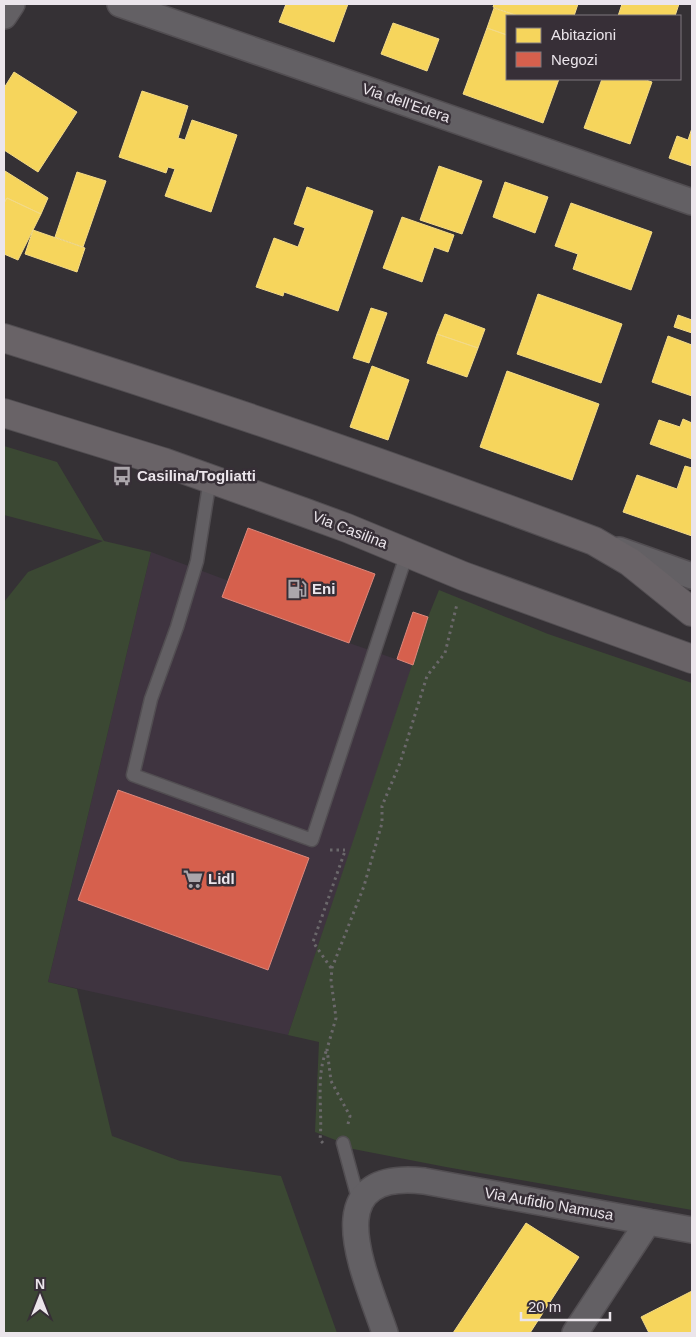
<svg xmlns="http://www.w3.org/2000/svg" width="696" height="1337" viewBox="0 0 696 1337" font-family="Arial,sans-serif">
  <rect width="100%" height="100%" fill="#353135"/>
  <path fill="#3f3440" d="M151,552L229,581L223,597L349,643L413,665L288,1035L48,982Z"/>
  <path fill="#3b4833" d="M4,446L57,462L104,541L151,552L48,982L77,989L112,1136L180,1161L281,1176L337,1333H4V602L28,572L103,541L4,515Z
    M439,590L548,634L692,683V1210L446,1167L348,1148L343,1143L315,1132L319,1042L288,1035L428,617Z"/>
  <path fill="#f6d55c" stroke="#f3da87" d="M286,4H348L334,42L279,22Z
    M494,4H578L574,16H518L493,7Z
    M622,4H679L675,16H618Z
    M494,8L518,16H507V35L487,28Z
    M393,23L439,39L427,71L381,54Z
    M487,28L507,35V79H559L543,123L463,94Z
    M14,72L77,112L38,172L4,150V88Z
    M602,79H643L652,82L630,144L584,128Z
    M142,91L188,106L178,138L185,140L192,120L237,135L211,212L165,196L175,169L168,167L166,173L119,157Z
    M692,128V166L669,158L677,136L688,140Z
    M439,166L482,181L462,234L420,220Z
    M5,171L48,198L41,214L7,198L4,203Z
    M77,172L106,181L83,247L55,237Z
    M505,182L548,197L535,233L493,217Z
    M307,187L373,211L338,311L284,292L283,296L256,287L274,238L298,247L305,228L294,224Z
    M7,198L41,214L18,260L4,254V203Z
    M571,203L652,232L631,290L573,269L578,254L555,246Z
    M402,217L454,235L448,252L434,247L422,282L383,268Z
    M33,230L85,248L77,272L25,254Z
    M538,294L622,324L601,383L517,354Z
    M371,308L387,313L369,363L353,358Z
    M445,314L485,329L478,348L437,334Z
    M678,315L692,320V333L674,327Z
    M437,334L478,348L467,377L427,363Z
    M668,336L692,345V396L652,382Z
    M372,366L409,380L388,440L350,427Z
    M507,371L599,404L572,480L480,447Z
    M683,419L692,423V459L650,444L659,420L680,427Z
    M685,466L692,468V536L623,512L637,475L677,489Z
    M526,1223L579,1257L530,1333H453Z
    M692,1291V1333H649L641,1317Z"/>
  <path fill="#d6604d" stroke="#dc887c" d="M248,528L375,574L349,643L222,597Z
    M413,612L428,617L413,665L397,659Z
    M118,790L309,858L268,970L78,900Z"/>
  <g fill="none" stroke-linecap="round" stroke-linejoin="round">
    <defs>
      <path id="service" d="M210,479L197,561L177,627L151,699L133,775L312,840L407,553
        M343,1143L359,1202"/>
      <path id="minor" d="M120,4L692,202
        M4,16L12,4
        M619,550L692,576
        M385,1333C366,1275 313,1169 424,1181L692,1230
        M575,1333L648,1222"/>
      <path id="secondary" d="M4,338C203,400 399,468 594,541L630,562L692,612
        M4,413L163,462L306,513L347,528L463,576L692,659"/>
    </defs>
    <use href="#service" stroke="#524e52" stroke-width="15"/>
    <use href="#minor" stroke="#524e52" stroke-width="28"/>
    <use href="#secondary" stroke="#524e52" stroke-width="30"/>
    <path stroke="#6b686b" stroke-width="3" stroke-dasharray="2.5 4" stroke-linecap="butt" d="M330,850H345
      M331,968L313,942L345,851
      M348,1124L350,1116L331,1081L327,1049L336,1018L331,980L332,968L364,886L382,823V806L400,763L427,676L445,653L457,604
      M323,1143L320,1140C323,1110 315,1077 327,1049"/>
    <use href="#service" stroke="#636064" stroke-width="12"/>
    <use href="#minor" stroke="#636064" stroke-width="25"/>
    <use href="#secondary" stroke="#696367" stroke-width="28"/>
  </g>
  <defs>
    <symbol id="bus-bare" viewBox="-9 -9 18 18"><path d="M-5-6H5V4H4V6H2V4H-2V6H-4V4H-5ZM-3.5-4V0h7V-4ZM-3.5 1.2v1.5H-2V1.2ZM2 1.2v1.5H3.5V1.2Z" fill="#aba6ab" stroke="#372f37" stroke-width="2.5" paint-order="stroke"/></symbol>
    <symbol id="fuel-bare" viewBox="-9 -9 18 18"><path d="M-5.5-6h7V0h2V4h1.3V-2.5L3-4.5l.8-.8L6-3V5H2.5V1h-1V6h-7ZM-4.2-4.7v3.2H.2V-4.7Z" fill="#aba6ab" stroke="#372f37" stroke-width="2.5" paint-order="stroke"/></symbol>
    <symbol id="supermarket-bare" viewBox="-9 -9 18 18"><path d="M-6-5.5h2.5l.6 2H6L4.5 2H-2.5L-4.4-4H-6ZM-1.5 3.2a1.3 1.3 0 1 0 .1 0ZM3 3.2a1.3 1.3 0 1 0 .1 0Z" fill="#aba6ab" stroke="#372f37" stroke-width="2.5" paint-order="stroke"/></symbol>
  </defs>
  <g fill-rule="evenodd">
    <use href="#bus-bare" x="108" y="462" width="28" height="28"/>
    <use href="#fuel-bare" x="283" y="575" width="28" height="28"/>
    <use href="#supermarket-bare" x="179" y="865" width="28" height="28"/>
  </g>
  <g text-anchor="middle" stroke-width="5" stroke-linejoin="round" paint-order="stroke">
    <g font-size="15" fill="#ebe5eb" stroke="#372f37">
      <text transform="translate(406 103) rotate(19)" y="5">Via dell'Edera</text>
      <text transform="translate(350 530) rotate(21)" y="5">Via Casilina</text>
      <text transform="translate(549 1204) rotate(10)" y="5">Via Aufidio Namusa</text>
    </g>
    <g font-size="15" font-weight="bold" fill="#ebe5eb" stroke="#372f37" text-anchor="start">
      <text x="137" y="481">Casilina/Togliatti</text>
      <text x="312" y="594">Eni</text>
      <text x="208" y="884">Lidl</text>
    </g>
  </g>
  <rect width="696" height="1337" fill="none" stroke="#ebe5eb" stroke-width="10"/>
  <rect x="506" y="15" width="175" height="65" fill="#372f37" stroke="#7f787f"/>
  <rect x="516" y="28" width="25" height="15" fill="#f6d55c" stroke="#7f787f"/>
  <text x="551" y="40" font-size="15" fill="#ebe5eb">Abitazioni</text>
  <rect x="516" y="52" width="25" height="15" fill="#d6604d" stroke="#7f787f"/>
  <text x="551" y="65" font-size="15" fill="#ebe5eb">Negozi</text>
  <g transform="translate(40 1297)" stroke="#372f37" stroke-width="4" paint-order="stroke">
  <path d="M0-4L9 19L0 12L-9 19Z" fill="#ebe5eb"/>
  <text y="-8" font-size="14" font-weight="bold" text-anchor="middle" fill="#ebe5eb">N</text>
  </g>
  <path d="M521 1312v8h89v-8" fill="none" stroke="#ebe5eb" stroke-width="2.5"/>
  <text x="528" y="1312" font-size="15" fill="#ebe5eb" stroke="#372f37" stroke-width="4" paint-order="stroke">20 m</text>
</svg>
